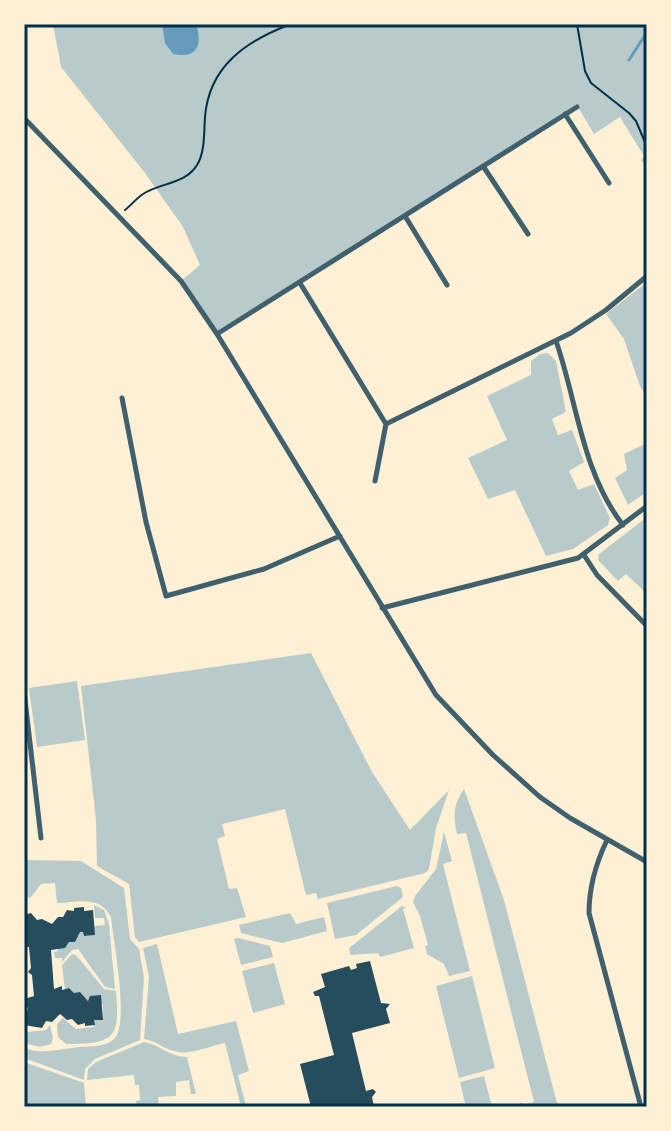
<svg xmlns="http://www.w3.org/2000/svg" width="671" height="1131" viewBox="0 0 671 1131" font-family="'Archivo Narrow',sans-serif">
  <rect width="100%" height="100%" fill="#fdf0d5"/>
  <path fill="#b9caca" d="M53,24H647V168L641,160L644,156L620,117L594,134L578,107L217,334L181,281L200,265L183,227L145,173L61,67Z
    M647,282V398L640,386L624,339L606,314Z
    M548,353L556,361L566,412L552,419L558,435L572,430L584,462L569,471L578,490L594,484L610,518L608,525L573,549L546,556L515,490L488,499L468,458L507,440L487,396L531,375V361L540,354Z
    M647,443V492L628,505L615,478L627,470L624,454Z
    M647,517V591L646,593L626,574L618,581L598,560L599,554Z
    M311,653L372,772L410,830L449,790L436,828L429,869L425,873L318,899L316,893L306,895L285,809L222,824L225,836L217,839L229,889L237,888L246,917L139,942L135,937L129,884L97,866L96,820L81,686Z
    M77,681L85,740L37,747L29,688Z
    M464,789L504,900L558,1107H528L527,1104L534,1102L466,833L457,834C453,816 453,805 464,789Z
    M444,832L452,861L443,864L470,971L449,976L444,964L427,954L425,946L428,945L420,916L413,902L415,896L436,869Z
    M24,860L81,861L124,888L130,939L139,949L144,978L140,1040L95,1059L85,1069L84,1080L24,1058V1048C41,1055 60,1049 79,1047C90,1046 106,1047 114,1039C130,1024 113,939 111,917C100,895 78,902 57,903L55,883L41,884L31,897L24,899Z
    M397,886L401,888L403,897L356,935L335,939L327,903Z
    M94,905L104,910L109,924L115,989L105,987L78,949L72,950L62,962V958H55L54,952L58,951V948H65L69,942H75L80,932H83L84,936L94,935V926L105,925L104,918H95Z
    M402,906L406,908L403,909L414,948L380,957L378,953L350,955L349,948Z
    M290,913L296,924L324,917L327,931L282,943L241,933L239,925Z
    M238,938L270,946L273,957L241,965L234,939Z
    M157,944L178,1034L236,1021L249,1071L238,1075L246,1106L241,1107L225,1043C209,1046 190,1056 174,1051C162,1048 157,1041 144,1039L149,977L143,948Z
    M72,954L76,955L104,989L116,991C120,1038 115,1044 66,1044L58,1037L57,1024L63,1018L76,1029L94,1027V1020L103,1019V1004L88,1001L80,992L74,993L69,988L65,990L62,965Z
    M274,963L285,1004L253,1013L242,971Z
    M472,976L495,1068L459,1078L436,986Z
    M50,1025L53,1038L51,1044L40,1047L24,1043V1030L27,1032L46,1030Z
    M144,1042C160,1045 170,1057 187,1057L196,1094H191L189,1080L176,1082V1096L158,1097L159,1107H137L136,1101L140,1100L139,1085H135L134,1075L87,1080L88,1069L96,1062Z
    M24,1062L84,1083L86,1107H24Z
    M484,1076L492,1107H466L460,1082Z"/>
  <path fill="#669bbc" d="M162,24H196C203,45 197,59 173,54L165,43Z"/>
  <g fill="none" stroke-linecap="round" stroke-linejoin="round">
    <path stroke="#669bbc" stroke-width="3" d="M629,60L647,32"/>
  </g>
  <path fill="#264d5e" d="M84,907V911L93,910L95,935L84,936L83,932H80L75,942H69L65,948L51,950L54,989L62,986V990L69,988L74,993L80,992L88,1001L90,996L101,995L103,1020H94L95,1025L85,1026V1023L78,1025L72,1019L67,1020L60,1014L52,1022L46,1021L42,1028L24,1025L28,1008L24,1004V999L34,996L32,975L28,972L31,968L29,947H24V915L31,913L37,920L42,919L52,924L58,917H63L67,910L74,911V908Z
    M370,961L381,1003L390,1004L386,1009L390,1023L352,1033L366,1091L373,1089L376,1092L372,1097L374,1107H311L300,1064L334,1055L319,996H315L313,992L325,987L321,974L349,966L351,970L357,968L356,964Z"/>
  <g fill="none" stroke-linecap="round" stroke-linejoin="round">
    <path stroke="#003049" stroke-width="2" d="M577,24L585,71L591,83L629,113L636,121L647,147
      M125,210C131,205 137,198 143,194C159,183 186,184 197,165C205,153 204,131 205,117C209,66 246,41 291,24"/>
    <path stroke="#3f606c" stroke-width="5" d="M565,114L609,183
      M24,118L181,281L217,334L436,695L493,755L540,797L570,818L647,862
      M483,166L528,234
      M405,216L447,285
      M300,283L386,424L375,481
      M217,334L577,107
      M556,341C577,401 582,473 623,525
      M122,398L146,522L166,596L264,569L340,536
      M386,424L571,333L606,310L647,276
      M584,555L597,575L647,626
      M382,608L578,558L647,506
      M24,691L41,838
      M607,840C596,863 589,887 589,913L641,1107
      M521,1106V1107"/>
  </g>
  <rect width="671" height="1131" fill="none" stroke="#fdf0d5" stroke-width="52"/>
  <rect x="26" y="26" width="619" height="1079" fill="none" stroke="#003049" stroke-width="3"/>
</svg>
